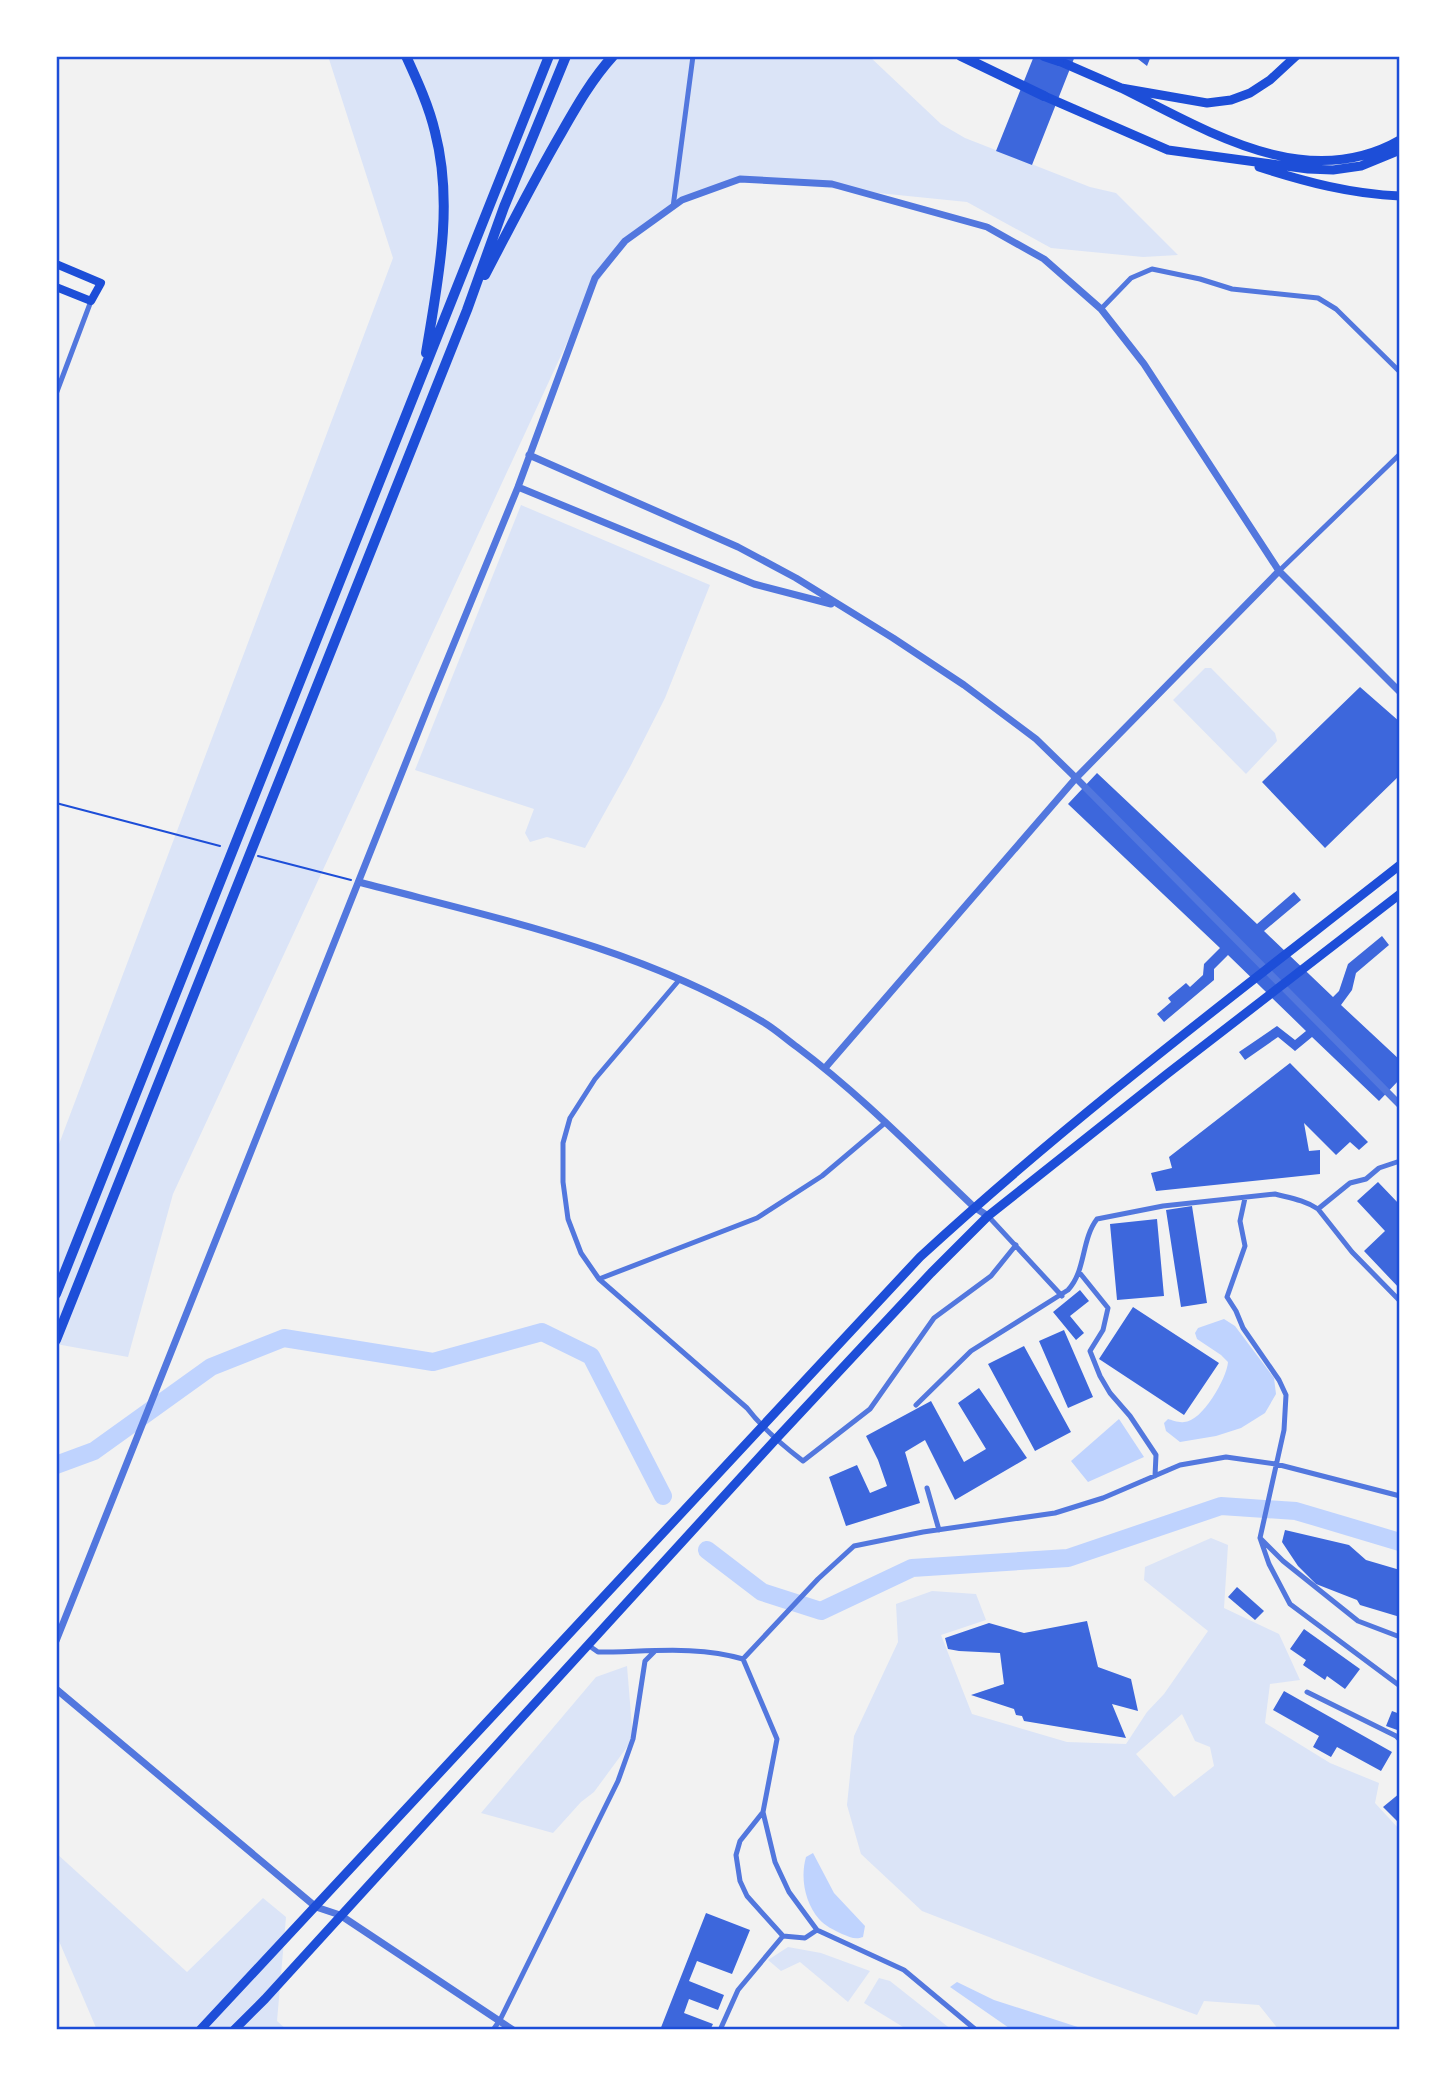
<svg xmlns="http://www.w3.org/2000/svg" width="1456" height="2086" viewBox="0 0 1456 2086" font-family="Helvetica,sans-serif">
  <rect width="100%" height="100%" fill="#f2f2f2"/>
  <path fill="#dbe4f7" fill-rule="evenodd" d="M328,56H869L941,124L965,138L1090,187L1116,193L1178,255L1143,257L1051,248L967,202L740,179L673,207L625,241L588,297L173,1194L128,1357L56,1344V1152L393,258Z
    M521,505L710,585L665,698L630,767L585,848L547,837L530,842L525,833L534,809L415,770Z
    M1205,668H1211L1275,733L1277,741L1246,774L1173,700Z
    M1211,1538L1228,1545L1224,1608L1279,1634L1300,1680L1270,1684L1265,1723L1330,1763L1379,1783L1375,1803L1400,1830V2030H1279L1259,2005L1204,2001L1197,2015L1092,1977L922,1911L861,1854L847,1805L854,1736L898,1642L896,1604L932,1591L976,1594L986,1620L941,1635L972,1714L1067,1742L1126,1744L1147,1712L1164,1694L1208,1631L1144,1580L1145,1567ZM1182,1714L1195,1741L1210,1747L1214,1766L1174,1797L1136,1754Z
    M627,1666L633,1739L594,1792L581,1802L553,1833L481,1813L596,1677Z
    M56,1853L187,1972L263,1898L286,1917L277,2021L287,2030H97L56,1934Z
    M788,1947L821,1953L870,1971L848,2002L800,1962L781,1971L768,1960Z
    M879,1978L890,1981L952,2030H908L864,2003Z"/>
  <path fill="#bfd3fe" d="M1224,1319L1235,1326L1274,1378L1276,1394L1265,1413L1241,1428L1216,1436L1180,1442L1166,1431L1164,1423L1168,1419C1172,1420 1179,1423 1184,1422C1202,1422 1227,1378 1228,1362L1221,1355L1197,1339L1195,1333L1198,1328Z
    M1119,1419L1144,1457L1088,1482L1071,1461Z
    M813,1853L834,1893L865,1926L863,1937C855,1940 850,1937 842,1934C834,1930 825,1926 819,1919C805,1903 800,1878 806,1857Z
    M957,1982L994,2000L1087,2030H1012L950,1987Z"/>
  <g fill="none" stroke-linecap="round" stroke-linejoin="round">
    <path stroke="#bfd3fe" stroke-width="18" d="M56,1465L94,1451L211,1367L284,1338L433,1362L542,1332L591,1356L663,1496
      M707,1550L762,1592L821,1611L912,1568L1068,1558L1221,1506L1296,1511L1400,1542"/>
  </g>
  <path fill="#3d67dc" d="M1034,56H1075L1032,165L996,151Z
    M1134,56H1151L1147,66Z
    M1360,687L1400,722V775L1325,848L1262,782Z
    M1097,773L1257,924L1294,892L1301,900L1264,931L1333,997L1339,991L1348,964L1382,936L1389,945L1356,973L1352,990L1341,1005L1400,1060V1079L1379,1101L1312,1037L1295,1051L1278,1037L1245,1060L1239,1052L1277,1026L1295,1040L1306,1031L1228,955L1214,969V980L1164,1022L1157,1014L1171,1002L1168,998L1186,983L1190,987L1203,975L1204,964L1220,948L1068,804Z
    M1290,1063L1368,1142L1359,1150L1350,1142L1336,1155L1304,1123L1309,1151L1320,1150V1174L1156,1191L1151,1173L1172,1168L1169,1157Z
    M1378,1182L1400,1205V1289L1364,1251L1385,1231L1357,1201Z
    M1192,1206L1207,1303L1181,1307L1166,1210Z
    M1157,1219L1164,1296L1117,1300L1110,1224Z
    M1080,1290L1089,1301L1070,1316L1084,1333L1076,1340L1053,1312Z
    M1133,1307L1219,1363L1184,1415L1099,1359Z
    M1064,1330L1093,1397L1068,1408L1039,1341Z
    M1024,1346L1071,1432L1035,1451L988,1364Z
    M979,1388L1027,1458L955,1500L925,1440L905,1452L920,1503L846,1526L829,1477L857,1465L870,1493L887,1486L878,1460L866,1436L931,1401L964,1462L986,1449L958,1403Z
    M1285,1530L1349,1545L1366,1560L1400,1570V1617L1360,1605L1357,1600L1316,1584L1298,1566L1282,1542Z
    M1237,1587L1264,1611L1255,1620L1228,1597Z
    M1087,1621L1098,1667L1131,1679L1138,1711L1112,1704L1126,1738L1024,1721L1022,1716L1016,1715L1014,1709L971,1695L1004,1684L1000,1653L959,1651L948,1649L945,1638L989,1623L1024,1633Z
    M1304,1629L1360,1669L1345,1689L1327,1676L1325,1680L1303,1665L1306,1660L1290,1649Z
    M1284,1691L1392,1752L1381,1771L1337,1747L1331,1757L1313,1747L1319,1736L1273,1710Z
    M1392,1711L1400,1714V1731L1386,1726Z
    M1400,1793V1824L1383,1807Z
    M706,1913L750,1930L732,1974L697,1961L689,1981L724,1995L718,2010L689,1999L684,2013L713,2024L710,2030H660Z"/>
  <g fill="none" stroke-linecap="round" stroke-linejoin="round">
    <path stroke="#1d4ed8" stroke-width="2" d="M56,803L220,846
      M258,856L351,880"/>
    <path stroke="#5277de" stroke-width="5" d="M673,207L693,56
      M1101,309L1131,278L1152,269L1200,279L1232,289L1318,298L1336,309L1400,372
      M56,394L91,301
      M1279,571L1400,454
      M680,979L595,1079L570,1118L563,1143V1182L568,1219L581,1253L599,1279L747,1408C763,1429 782,1445 803,1461L870,1409L934,1318L991,1276L1016,1245
      M1245,1198L1240,1221L1245,1246L1227,1297L1236,1311L1243,1328L1279,1380L1286,1395L1284,1430L1260,1538
      M1318,1209L1352,1252L1400,1301
      M988,1216L1062,1296
      M1079,1272L1108,1308L1103,1330L1090,1351L1100,1376L1110,1393L1130,1416L1156,1455L1155,1476
      M599,1279L757,1218L822,1176L886,1122
      M916,1405L971,1351L1068,1290C1086,1271 1081,1240 1097,1219L1163,1206L1275,1194C1290,1198 1304,1200 1318,1209L1350,1183L1366,1179L1379,1168L1400,1161
      M927,1488L939,1530
      M1260,1538L1269,1564L1290,1604L1400,1686
      M1261,1539L1283,1561L1358,1621L1400,1637
      M588,1645L598,1652C646,1652 697,1645 743,1659L777,1739L763,1812L775,1862L789,1892L817,1930L904,1970L976,2030
      M743,1659L818,1579L854,1546L923,1532L1055,1513L1103,1498L1180,1465L1226,1457L1276,1464L1400,1496
      M1307,1692L1396,1736L1400,1740
      M763,1812L740,1841L736,1855L740,1881L747,1896L783,1936L805,1938L817,1930
      M493,2030L500,2020L618,1781L633,1739L645,1661L654,1652
      M720,2030L738,1990L783,1936"/>
    <path stroke="#5277de" stroke-width="7" d="M529,455L738,547L796,578L893,638L964,685L1036,739L1076,778L1400,1105
      M518,487L754,584L831,604
      M359,882C495,918 641,948 763,1022C775,1029 786,1039 797,1047C861,1095 916,1152 974,1207L988,1216
      M825,1068L1076,778L1279,571
      M56,1641L432,697L518,487L595,278L625,241L682,200L740,179L832,184L987,227L1044,259L1101,309L1144,364L1279,571L1400,692
      M56,1689L316,1907L340,1915L513,2030"/>
    <path stroke="#1d4ed8" stroke-width="8" d="M56,264L101,283L91,301L56,287"/>
    <path stroke="#1d4ed8" stroke-width="9" d="M200,2030L920,1257C1072,1117 1237,993 1400,865
      M234,2030L265,1999L776,1439L931,1273L988,1216L1167,1074L1400,894"/>
    <path stroke="#1d4ed8" stroke-width="9" d="M1059,61L1121,88L1207,103L1231,100L1250,93L1270,80L1296,56
      M1121,88C1206,130 1306,194 1400,140
      M1044,96L1168,150L1308,169L1333,170L1361,166L1400,150
      M1259,167C1306,182 1351,194 1400,196"/>
    <path stroke="#1d4ed8" stroke-width="10" d="M406,56C417,80 429,106 435,132C454,205 438,280 426,353
      M961,56L1044,96
      M1044,56L1059,61
      M485,275C509,229 533,182 559,137C575,109 591,80 613,56
      M56,1294L549,56
      M56,1340L467,310L504,207L566,56"/>
  </g>
  <rect width="1456" height="2086" fill="none" stroke="#ffffff" stroke-width="116"/>
  <rect x="58" y="58" width="1340" height="1970" fill="none" stroke="#1d4ed8" stroke-width="2.5"/>
</svg>
